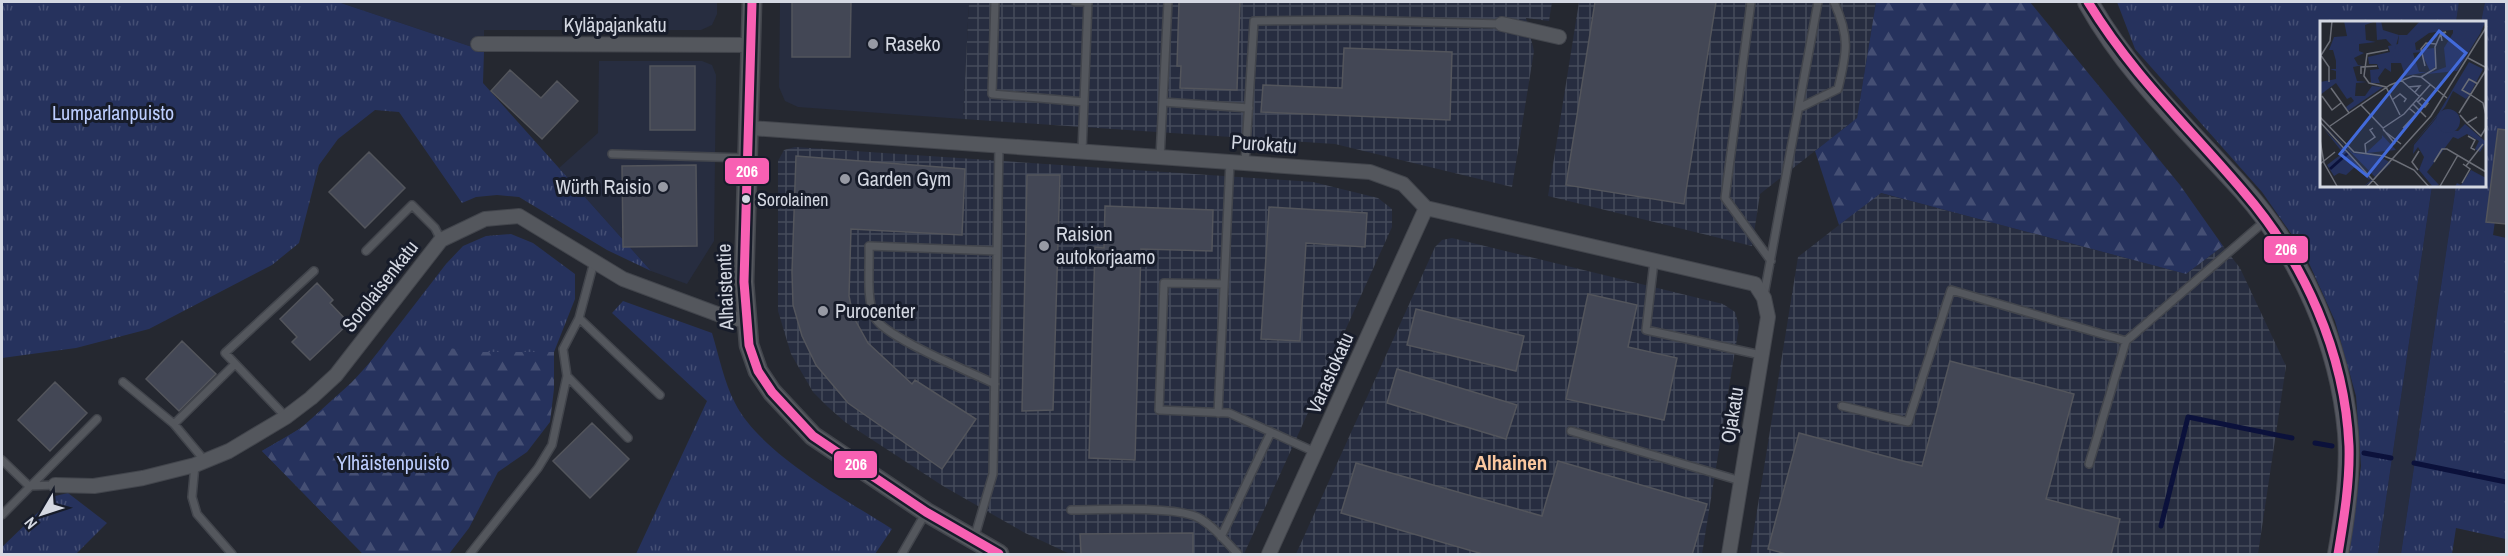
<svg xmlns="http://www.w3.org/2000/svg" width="2508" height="556" viewBox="0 0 2508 556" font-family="'Archivo Narrow',sans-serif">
  <defs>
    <pattern id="industrial-grid" width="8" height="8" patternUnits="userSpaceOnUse" patternTransform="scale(1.5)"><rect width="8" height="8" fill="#272d40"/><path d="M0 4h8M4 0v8" fill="none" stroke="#454b5b"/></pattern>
    <pattern id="grass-tufts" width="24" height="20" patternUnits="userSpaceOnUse" patternTransform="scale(1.5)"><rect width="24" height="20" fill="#26325d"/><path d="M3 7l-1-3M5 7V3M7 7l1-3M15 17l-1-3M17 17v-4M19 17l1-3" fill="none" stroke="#454f74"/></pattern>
    <pattern id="forest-firs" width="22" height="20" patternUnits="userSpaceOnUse" patternTransform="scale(1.5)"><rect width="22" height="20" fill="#26325d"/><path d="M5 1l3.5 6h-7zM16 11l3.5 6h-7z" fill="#454f74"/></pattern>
  </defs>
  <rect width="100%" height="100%" fill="#252830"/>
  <path fill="#272d40" d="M338,2H717V14L712,25L701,30H484V51Z
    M780,2H969L963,119L798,107L785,101L779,87Z
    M2459,2H2485L2481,22H2456Z
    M599,61H702L712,65L716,75L714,241L687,284L651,271L559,168L598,133Z
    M2432,186H2456L2401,554H2378Z"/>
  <path fill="url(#industrial-grid)" d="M969,2H1552L1549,21L1526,18L1534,51L1512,187L1335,144L963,119Z
    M1579,2H1876L1857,118L1760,194L1752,246L1548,196Z
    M795,147L1313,182L1378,198L1392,209V227L1244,554H1070L1025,533L943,486L845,422L828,407L813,392L791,354L778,311V161L784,150Z
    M1880,193L2186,274L2223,246L2240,268L2286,366L2258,554H1750L1798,257Z
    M1452,238L1723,304L1735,312L1739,326L1702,554H1296L1435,247L1442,240Z"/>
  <path fill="url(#grass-tufts)" d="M2,2H338L484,51L483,83L651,271L607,250L519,197L497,195L476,197L462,203L399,112L375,110L338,139L319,165L299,243L272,265L149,329L76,348L2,358Z
    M2117,2H2459L2456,22H2322V186H2432L2378,554H2349L2361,466L2356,396L2335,321L2304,252L2262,192L2135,49Z
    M2485,2H2506V143L2493,235L2506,238V539L2456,528L2452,554H2401L2456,186H2486V22H2481Z
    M511,234L533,243L575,274V299L554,352H538L363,554L262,451L301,428L361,374L446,264L463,246L486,236Z
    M623,301L712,333C719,356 724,382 735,403C760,453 845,499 892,529L875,554H636L707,401L612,313Z
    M68,493L107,523L76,554H2V547L55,496Z"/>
  <path fill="url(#forest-firs)" d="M1876,2H2030L2180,185L2223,246L2186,274L1881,193L1839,225L1815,151L1857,118Z
    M388,341L482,352H554V389L550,422L527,452L498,472L469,528L449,554H363L262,451C275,443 290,436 302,427C335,403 362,372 388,341Z"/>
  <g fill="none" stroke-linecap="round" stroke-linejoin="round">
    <path stroke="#0b113b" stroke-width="5" d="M2315,443L2332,446
      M2364,453L2391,458
      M2414,463L2506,482
      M2161,526L2188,417L2292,438"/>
  </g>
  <path fill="#434755" stroke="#53555c" stroke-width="1.5" d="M792,2H851L850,57H792Z
    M1179,2H1240L1237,90L1180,88L1181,66H1177Z
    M1595,2H1716L1684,204L1566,185Z
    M1344,48L1452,52L1450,120L1261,112L1263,85L1342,88Z
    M650,66H695V130H650Z
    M510,70L541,98L557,81L578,101L542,139L491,91Z
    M2498,129L2506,130V224L2486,222Z
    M369,152L405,188L365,228L329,192Z
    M796,156L965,169L962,235L851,229L849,296L853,316L868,343L912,384L915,380L976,419L942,469L848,403L816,365L802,336L793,305L792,272Z
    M696,165L697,246L623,247L622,166Z
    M1027,175H1060L1053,410L1022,411Z
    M1105,206L1213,210L1212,251L1141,249L1135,460L1089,458L1095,247L1104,248Z
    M1269,207L1367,213L1365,247L1306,243L1300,341L1261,339Z
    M317,283L333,300L330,303L349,323L310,360L292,342L297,337L280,319Z
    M1588,294L1637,305L1628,347L1677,358L1664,420L1566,399Z
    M1416,309L1524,336L1516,371L1407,345Z
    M182,341L216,374L179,411L146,379Z
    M1950,361L2074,394L2046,499L2120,519L2111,555H1790L1768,549L1799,433L1922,466Z
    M1397,369L1517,405L1506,439L1387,403Z
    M55,382L87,413L50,451L18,420Z
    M592,423L629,459L590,498L553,461Z
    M1558,461L1707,504L1692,555H1486L1341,513L1356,463L1542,516Z
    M1193,533V555L1081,554L1080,534Z"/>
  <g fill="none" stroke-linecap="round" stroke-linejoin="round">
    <defs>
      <path id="service" d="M995,2L992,94L1084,102
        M1075,2H1088L1082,151
        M1751,2L1725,198L1771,261
        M1163,102L1249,108
        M1799,108L1838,89C1847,52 1850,37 1834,2
        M612,154L746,158
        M1160,157L1168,2
        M1245,163L1254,21L1350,20L1502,24
        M366,251L412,205L435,228L441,240
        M1654,261L1646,330L1761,355
        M594,262L579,318L563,349L567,376L628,438
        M1224,284L1164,283L1159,410L1229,413L1315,452
        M1764,295L1818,2
        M579,318L660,395
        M123,382L174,424L205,461
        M995,384C973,373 881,336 874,316C866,296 870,268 869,246L997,251
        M1842,406L1908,422L1951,290L2126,341L2265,221
        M1218,413L1230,162
        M286,417L225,353L314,271
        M174,424L235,364
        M1571,431L1741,481
        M2,460L29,486L55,485
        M2089,464L2126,341
        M195,465L192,497L197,514L232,554
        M1071,510C1100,510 1173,506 1197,517C1213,525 1225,541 1238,554
        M2,515L97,419
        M1221,537L1271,432
        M974,539L993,474L999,145
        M470,554L538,468L552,445L567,376
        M902,554L925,514"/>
      <path id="minor" d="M1502,24L1559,37
        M478,44L751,45
        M750,128L1370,172L1403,184L1426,208L1755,284L1764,298L1768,317L1729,554
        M55,485L94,486L143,478L195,465L229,451L286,417L311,398L336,375L441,240L485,219L519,216L623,279L720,315L746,321
        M1269,554L1426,208"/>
      <path id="tertiary" d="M752,2L744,282L749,345L758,371L772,392L813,436L926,512L999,554"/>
      <path id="secondary" d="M2088,2C2129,75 2187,128 2243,190C2302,257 2340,344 2348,433C2351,472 2345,515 2338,554"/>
    </defs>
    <use href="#service" stroke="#42454c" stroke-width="10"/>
    <use href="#minor" stroke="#42454c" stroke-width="16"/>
    <use href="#tertiary" stroke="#42454c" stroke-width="21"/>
    <use href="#secondary" stroke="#42454c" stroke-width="22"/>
    <use href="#service" stroke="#54575d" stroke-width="7"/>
    <use href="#minor" stroke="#54575d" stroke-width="14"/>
    <use href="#tertiary" stroke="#54575d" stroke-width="18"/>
    <use href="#secondary" stroke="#555760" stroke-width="20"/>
    <defs>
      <path id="bus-1" d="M752,2L744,282L749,345L758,371L772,392L813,436L926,512L999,554
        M2088,2C2133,76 2188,126 2243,191C2304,261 2345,353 2349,446C2350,482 2344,518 2338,554"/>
    </defs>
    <use href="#bus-1" stroke="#171c2a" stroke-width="14"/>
    <use href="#bus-1" stroke="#f860b3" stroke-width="9"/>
  </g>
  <g fill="#979aa4" stroke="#171c2a" stroke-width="2">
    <circle cx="873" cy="44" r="6"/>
    <circle cx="845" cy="179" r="6"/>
    <circle cx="663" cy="187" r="6"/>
    <circle cx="1044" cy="246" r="6"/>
    <circle cx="823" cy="311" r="6"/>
  </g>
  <circle fill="#d4d8e2" stroke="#171c2a" stroke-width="2" cx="746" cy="199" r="5"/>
  <g text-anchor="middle" stroke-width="6" stroke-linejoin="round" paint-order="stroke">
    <g font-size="18" fill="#d4d8e2" stroke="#171c2a" text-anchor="start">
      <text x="757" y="206">Sorolainen</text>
    </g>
    <g font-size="20" fill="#d4d8e2" stroke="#171c2a">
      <text x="615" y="32">Kyläpajankatu</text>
      <text transform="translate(1264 144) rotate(4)" y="7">Purokatu</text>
      <text transform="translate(380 286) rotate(-52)" y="7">Sorolaisenkatu</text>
      <text transform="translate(725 287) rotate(-92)" y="7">Alhaistentie</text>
      <text transform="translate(1330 373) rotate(-66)" y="7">Varastokatu</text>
      <text transform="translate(1732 415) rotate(-81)" y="7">Ojakatu</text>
    </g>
    <g font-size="20" fill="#d4d8e2" stroke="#171c2a" text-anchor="start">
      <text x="885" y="51">Raseko</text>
      <text x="857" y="186">Garden Gym</text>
      <text x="651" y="194" text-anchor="end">Würth Raisio</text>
      <text x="1056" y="241">Raision<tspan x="1056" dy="23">autokorjaamo</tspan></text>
      <text x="835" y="318">Purocenter</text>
    </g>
    <g font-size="20" fill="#bdceff" stroke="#171c2a">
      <text x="113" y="120">Lumparlanpuisto</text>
      <text x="393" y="470">Ylhäistenpuisto</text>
    </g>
    <g font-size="21" font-weight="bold" fill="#fbc79f" stroke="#171c2a">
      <text x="1511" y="470">Alhainen</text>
    </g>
  </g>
  <g transform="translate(2320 21)">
    <rect width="166" height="166" fill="#252830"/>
    <path d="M24,0H56L45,4L46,19L56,21L39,23V30L44,32L34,37L38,44H43L33,46L37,60L47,61L36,62L35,75H45L52,65L63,66L28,90L26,86L34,80L31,76L27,78L16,62L0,74V61L16,58V50L10,48H16V40L13,29H9L14,16L27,15ZM100,0H166L160,12L166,3L137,50L107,53L126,46L124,27L133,12V9L120,10L116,17V11L109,12L95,22L96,29L114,27L116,45L110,50L101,31L93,32L99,51H107L85,55L81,42H71V51L65,47L58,57L60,62H51L50,49L59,48L57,43H49L48,36L70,31L68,25L78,23L79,14H87ZM149,41L163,48L150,73L146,78L133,70L125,86L88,129L118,93ZM5,105L33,132L59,135L71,142L51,161L43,166L55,156ZM4,108L51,157L49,159L36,145L26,154L19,152L14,155L7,144L23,132ZM151,149L166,157V166L134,167L137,162L141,164Z" fill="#26325d"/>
    <path d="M56,0H61L63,9L79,14L75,28L66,18L57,19ZM118,95L124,108L138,110L145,103L166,121L160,131L155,128L159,120L147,113L138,118L133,116L107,151L119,164L113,166L99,149L104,136L98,126L93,133L94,124ZM62,114L76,129L46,132L62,117Z" fill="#26325d"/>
    <path d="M116 100a12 12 0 1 1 24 0a12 12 0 1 1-24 0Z" fill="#26325d"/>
    <path fill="none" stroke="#0b113b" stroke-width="3" d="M10,148L28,132"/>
    <path fill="none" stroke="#6b6e77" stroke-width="1.5" d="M68,29L47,33L44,55L49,62L66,66L80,94M0,33L9,46V61M0,36L10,20L12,0M148,37L165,46M105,45L101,28L106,22L116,23M41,53V46L57,45M101,56L116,47L115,26L121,12L126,11L121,14L122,20M81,59L100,76M88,66L100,65L95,71M11,67L29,92M151,74L142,69L149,58L158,63M151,74L163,82L167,98M2,75L12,89L21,82M72,79L80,73L86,78L84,81M96,79L103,86H105L108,82L102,77L98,81M93,83L106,96M41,84L63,107L84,93L110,64M139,92L166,49M140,94L147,102L157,96M0,96L34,131L64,135L76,140M0,101L60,167M147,102L161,115L167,105M10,105L70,64L93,55L101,56L127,77M83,107L96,93L89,87M63,108L75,123M63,109L81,123M148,115L155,119L151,127L155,129M0,119L4,142L18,167M46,133L45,123L55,116L50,109L53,107M76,140L94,149L110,167M114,141L122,128H127L166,151M0,143L15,131M146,145L163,123M98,149L92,141L99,130M142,162L150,148L143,143M46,167L111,95L167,5M119,167L138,134"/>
    <path fill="#426ada" fill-opacity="0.15" stroke="#426ada" stroke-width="3" d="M119,10L146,32L47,155L20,133Z"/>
    <rect width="166" height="166" fill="none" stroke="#d4d8e2" stroke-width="3"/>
  </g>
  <g stroke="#171c2a" stroke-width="2">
    <rect x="724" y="157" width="46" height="28" rx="6" fill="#f860b3"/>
    <rect x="2263" y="235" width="46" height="29" rx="6" fill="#f860b3"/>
    <rect x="833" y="450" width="45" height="29" rx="6" fill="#f860b3"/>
  </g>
  <g font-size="16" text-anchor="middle" font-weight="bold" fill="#fff">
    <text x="747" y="177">206</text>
    <text x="2286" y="255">206</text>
    <text x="856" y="470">206</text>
  </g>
  <rect width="2508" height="556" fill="none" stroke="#d4d8e2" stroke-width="6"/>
  <g transform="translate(42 514) rotate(231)" stroke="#171c2a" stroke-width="4.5" paint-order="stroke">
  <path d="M0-4.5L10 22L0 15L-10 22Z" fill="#d4d8e2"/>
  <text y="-9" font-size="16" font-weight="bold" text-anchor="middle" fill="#d4d8e2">N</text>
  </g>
</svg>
